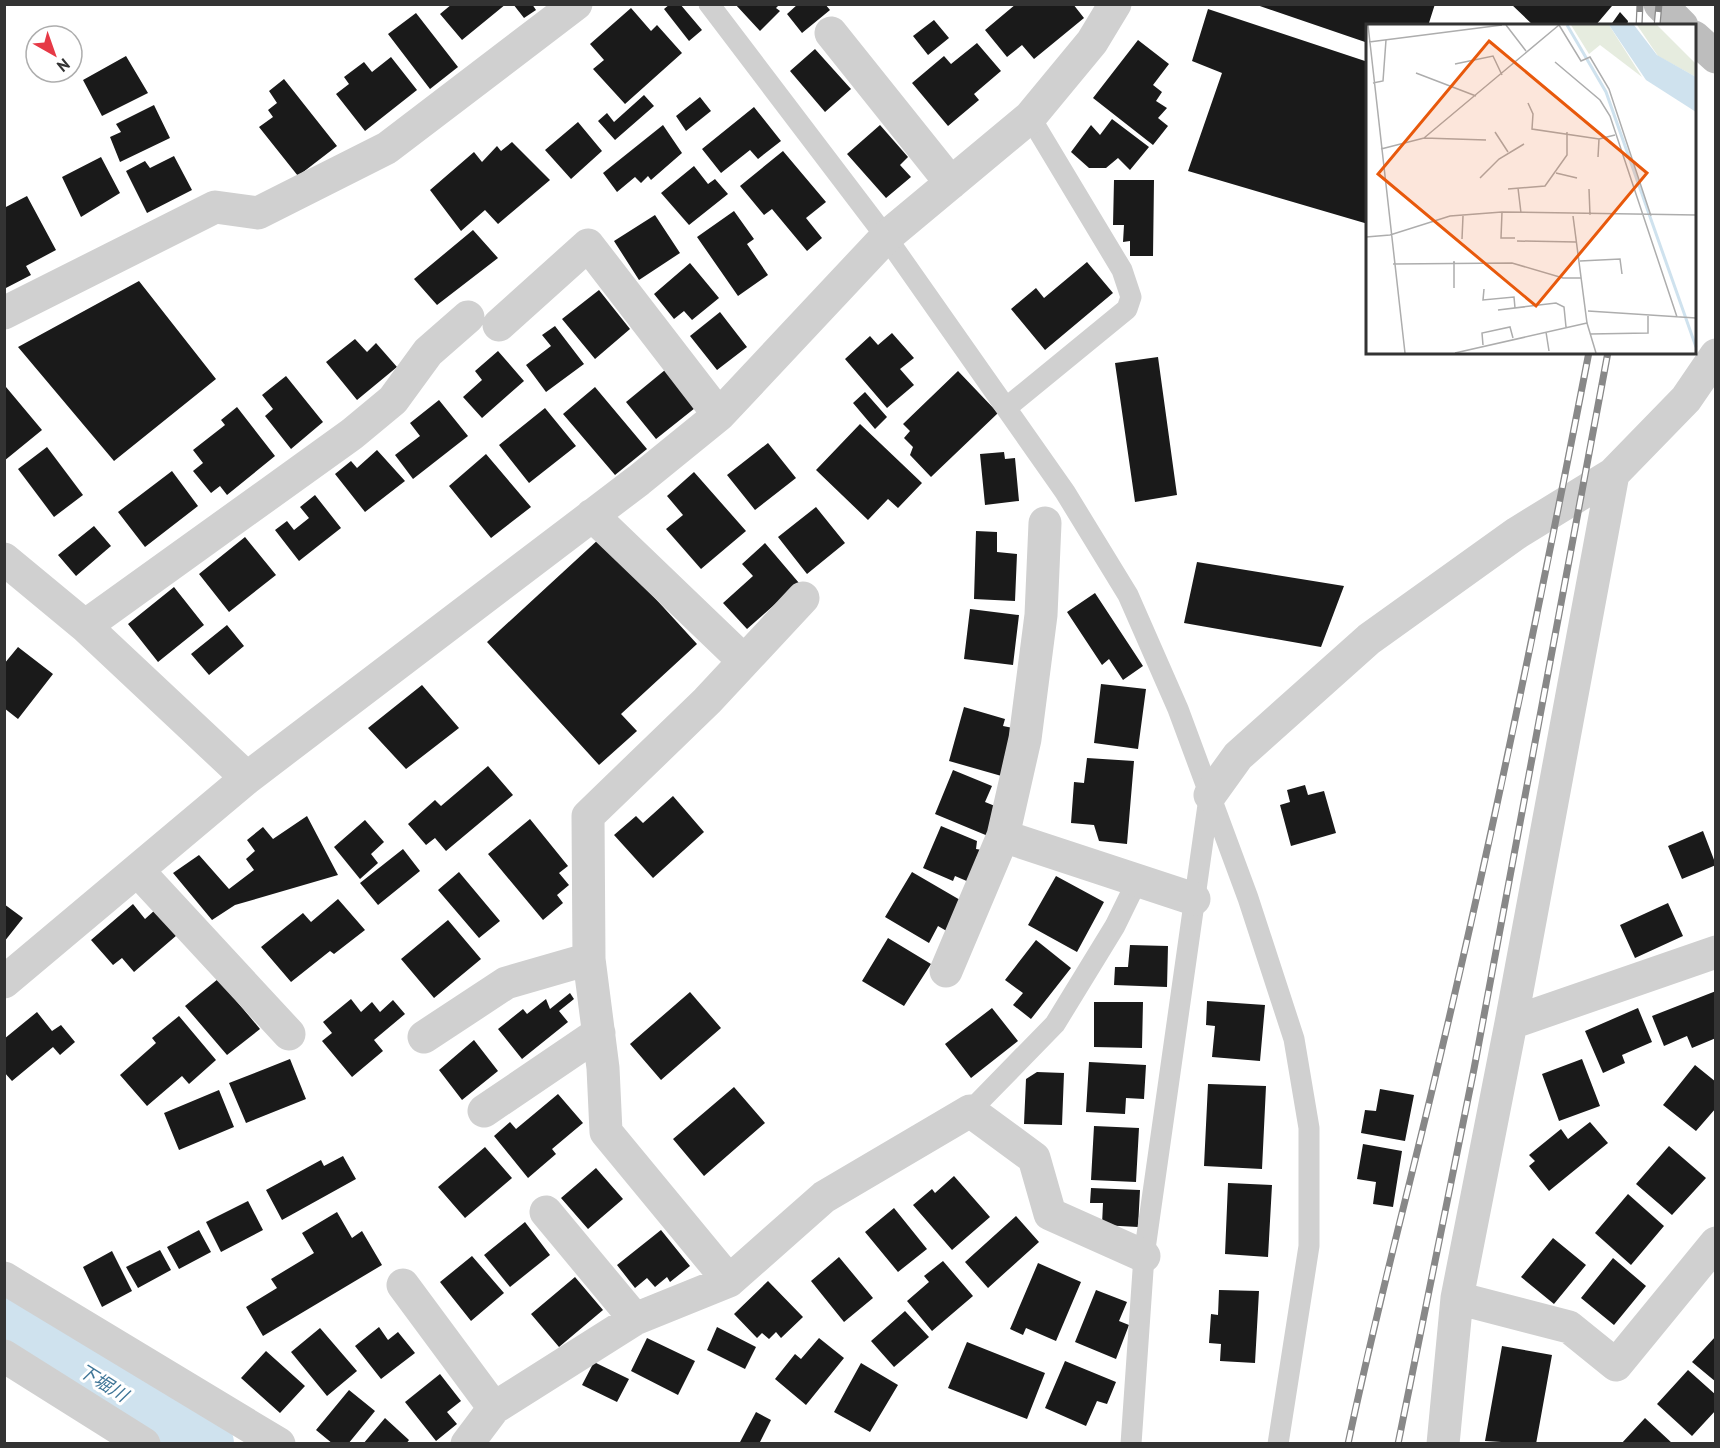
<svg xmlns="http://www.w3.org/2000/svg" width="1720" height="1448" viewBox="0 0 1720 1448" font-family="'PT Sans','Noto Sans JP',sans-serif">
  <rect width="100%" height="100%" fill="#fff"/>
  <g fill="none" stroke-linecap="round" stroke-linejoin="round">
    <path stroke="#cfe2ee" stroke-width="66" d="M4,1322L201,1444"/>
  </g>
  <path fill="#1a1a1a" d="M452,4H506L462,40L440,14Z
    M513,4H532L536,10L524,18Z
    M670,4H680L702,30L689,41L664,9Z
    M735,4H780L776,8L780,11L760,31Z
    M798,4H825L830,10L802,33L787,14Z
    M1016,4H1073L1084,18L1034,59L1022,45L1007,57L985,30Z
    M1254,4H1435L1428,26H1368V43Z
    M1511,4H1610L1612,6L1595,26H1534Z
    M631,8L651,31L657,25L682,53L625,104L593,69L604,60L590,44Z
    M1208,9L1368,62V224L1188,171L1222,73L1192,61Z
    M1620,12L1628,21L1627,26H1610Z
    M416,13L458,67L430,89L388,34Z
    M934,20L949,38L928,55L913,36Z
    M1138,40L1169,64L1153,85L1162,92L1156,101L1167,108L1158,118L1168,126L1153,145L1093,98Z
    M977,43L1001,71L974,94L979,100L948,126L912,83L944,56L951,64Z
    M815,49L851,89L825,112L790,71Z
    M126,56L148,93L102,116L83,80Z
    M391,57L417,90L365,131L336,94L349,84L344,77L364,62L372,72Z
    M284,79L337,146L298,176L259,127L273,117L268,110L277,103L269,91Z
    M644,95L654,106L615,140L598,121L607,113L614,122Z
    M700,97L711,111L686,131L676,116Z
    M154,105L170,138L120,162L110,137L121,132L116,124Z
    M754,107L781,141L758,159L750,150L721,173L702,149Z
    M1112,119L1149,147L1130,170L1118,158L1106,168H1089L1071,152L1091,125L1100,135Z
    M578,122L602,151L571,179L545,150Z
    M663,125L682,153L651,180L648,176L641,183L635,177L617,192L603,173Z
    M880,125L908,157L900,165L911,177L886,198L847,154Z
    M512,142L550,180L498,224L485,210L461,231L430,190L474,152L482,162L497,146L501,151Z
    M783,151L826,202L806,218L822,238L807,251L772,209L764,215L740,186Z
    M174,156L192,190L147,213L126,171L145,161L150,168Z
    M101,157L120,193L81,217L62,177Z
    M694,166L708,184L715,179L728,194L689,225L661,193Z
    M1114,180H1154L1153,256H1130V241L1123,242L1124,225H1113Z
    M27,196L56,250L26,266L31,275L4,289V208Z
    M734,211L754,239L747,244L768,275L738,296L697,237Z
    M655,215L680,253L639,280L614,241Z
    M473,230L498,258L437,305L414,279Z
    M1087,262L1113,293L1045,350L1011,309L1036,288L1044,298Z
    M690,263L719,298L692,320L684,311L674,319L654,294Z
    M139,281L216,379L114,461L18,347Z
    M599,290L630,329L595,359L562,319Z
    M720,312L747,347L717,370L690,336Z
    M555,326L584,364L546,392L526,365L551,346L542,335Z
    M892,333L914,358L900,369L914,385L887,408L845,359L870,336L878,345Z
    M355,339L367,352L376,343L397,367L357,400L326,362Z
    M498,351L524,381L482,418L463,397L482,380L475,371Z
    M1158,357L1177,495L1135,502L1115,363Z
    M665,370L695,408L656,439L626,402Z
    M958,371L998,413L931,477L910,455L913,447L904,438L910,431L903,424Z
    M286,376L323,422L291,449L265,416L273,409L262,395Z
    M6,387L42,430L4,461V388Z
    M595,387L647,449L615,475L563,414Z
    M865,392L887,417L875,429L853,403Z
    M439,400L468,436L413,479L395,455L420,436L410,423Z
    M237,407L275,456L227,495L220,486L211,493L193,471L203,463L193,450L225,425L221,420Z
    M545,408L576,446L529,483L499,445Z
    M860,424L922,483L898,508L888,499L868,520L816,470Z
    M768,443L796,478L755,510L727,475Z
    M47,447L83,495L54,517L18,469Z
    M377,450L405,481L365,512L335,474L351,461L357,468Z
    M1004,452L1005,459L1015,458L1019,501L985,505L980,454Z
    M486,454L531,507L491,538L449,486Z
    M172,471L198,506L145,547L118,512Z
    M694,472L746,531L701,569L666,529L683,515L667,496Z
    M315,495L341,528L299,561L275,530L287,521L294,530L309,518L300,507Z
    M816,507L845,543L807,574L778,537Z
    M94,526L111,546L76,576L58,555Z
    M976,531L997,532V552L1017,554L1015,601L974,599Z
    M245,537L276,575L229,612L199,574Z
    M600,538L697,644L621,714L637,731L599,765L487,642Z
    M765,543L799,583L747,629L723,603L753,576L742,564Z
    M1197,562L1344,586L1321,647L1184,623Z
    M174,587L204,625L158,662L128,624Z
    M1095,593L1143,666L1123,680L1109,659L1102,665L1067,612Z
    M970,609L1019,615L1013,665L964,659Z
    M227,625L244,646L209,675L191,654Z
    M18,647L53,674L18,719L4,708V664Z
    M1101,684L1146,689L1138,749L1094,743Z
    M422,685L459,728L406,769L368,728Z
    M964,707L1005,719L1003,726L1013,728L1005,777L949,761Z
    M1087,758L1134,761L1127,844L1099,841L1094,825L1071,823L1074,782L1084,783Z
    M488,766L513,795L446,851L435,838L426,845L408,824L435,800L441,806Z
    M953,770L992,786L985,802L1000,808L988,836L935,814Z
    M1305,785L1308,795L1324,791L1336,833L1291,846L1280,805L1290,802L1287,790Z
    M673,796L704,832L653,878L614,835L636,816L643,823Z
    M307,816L338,875L235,905L212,920L173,873L199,855L229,889L254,870L246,859L255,851L247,840L263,827L273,839Z
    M530,819L568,866L559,873L569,885L557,895L563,903L543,920L488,854Z
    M365,820L384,842L371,854L378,863L360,879L334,847Z
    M941,826L977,841L976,849L982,850L969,882L955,876L953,881L923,868Z
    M1703,831L1716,865L1682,879L1668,846Z
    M403,849L420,871L378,905L360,883Z
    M459,872L500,921L479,938L438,890Z
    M912,872L967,904L950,933L938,926L929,943L885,917Z
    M1056,876L1104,902L1077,952L1028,925Z
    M338,899L365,930L334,954L330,951L291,982L261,947L303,913L311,922Z
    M1668,903L1683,936L1635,958L1620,925Z
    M4,904L23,918L4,942Z
    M133,904L145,919L155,910L177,935L134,972L122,958L113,965L91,940Z
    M448,920L481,959L434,998L401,959Z
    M888,938L931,964L904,1006L862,981Z
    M1036,940L1071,968L1031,1019L1013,1005L1023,993L1005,980Z
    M1130,945L1168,946L1167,987L1114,985L1115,967H1128Z
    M218,979L260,1029L227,1055L185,1006Z
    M1716,991V1038L1692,1048L1687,1036L1664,1046L1652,1016Z
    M690,992L721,1028L661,1080L630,1044Z
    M570,993L574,999L559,1011L568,1022L522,1059L498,1029L523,1009L527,1014L546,999L550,1009Z
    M351,999L361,1012L372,1002L380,1012L393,1000L405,1014L374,1040L383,1051L352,1077L322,1041L332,1033L323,1022Z
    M1207,1001L1265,1005L1260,1061L1212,1057L1215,1026L1206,1025Z
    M1094,1002H1143L1142,1048L1094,1047Z
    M992,1008L1018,1041L971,1078L945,1044Z
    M1638,1008L1652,1042L1622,1055L1625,1063L1603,1073L1585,1031Z
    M37,1012L52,1031L61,1025L75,1042L60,1055L53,1047L12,1081L4,1072V1039Z
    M179,1016L216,1060L189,1084L182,1076L147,1106L120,1075L156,1043L152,1038Z
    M474,1040L498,1071L462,1100L439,1070Z
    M290,1059L306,1099L246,1123L229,1083Z
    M1582,1059L1600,1106L1559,1121L1542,1074Z
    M1089,1062L1146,1065L1144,1099L1126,1098L1125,1114L1086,1112Z
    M1695,1065L1716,1082V1108L1696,1131L1663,1105Z
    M1037,1072L1064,1073L1062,1125L1024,1124L1026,1079Z
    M1208,1084L1266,1086L1262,1169L1204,1166Z
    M734,1087L765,1123L704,1176L673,1139Z
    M1380,1089L1414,1095L1405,1141L1361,1133L1365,1110L1376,1111Z
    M219,1090L234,1127L179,1150L164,1113Z
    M558,1094L583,1123L552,1149L556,1154L528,1178L494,1136L510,1122L516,1129Z
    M1590,1122L1608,1143L1549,1191L1529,1166L1535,1161L1529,1155L1561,1129L1568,1139Z
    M1094,1126L1139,1128L1136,1182L1091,1180Z
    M1363,1144L1402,1151L1393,1207L1373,1204L1376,1182L1357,1179Z
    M1669,1146L1706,1178L1672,1215L1636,1184Z
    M485,1147L512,1178L465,1218L438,1187Z
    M343,1156L356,1179L282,1220L266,1190L321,1160L324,1166Z
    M596,1168L623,1199L588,1229L561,1198Z
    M954,1176L990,1217L952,1250L913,1205L932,1189L935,1193Z
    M1228,1183L1272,1185L1268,1257L1225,1254Z
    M1091,1188L1140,1190L1138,1227L1102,1225L1103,1203H1090Z
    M1628,1194L1664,1226L1631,1265L1595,1233Z
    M248,1201L263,1230L221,1252L206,1222Z
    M894,1208L927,1249L898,1272L865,1232Z
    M337,1212L352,1238L362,1231L382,1265L263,1336L246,1307L277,1288L271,1279L314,1253L302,1233Z
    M1016,1216L1039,1242L988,1288L965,1262Z
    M525,1222L550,1255L510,1287L484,1255Z
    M199,1230L211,1252L179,1269L167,1247Z
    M661,1230L690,1266L670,1282L667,1277L655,1287L647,1278L635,1288L617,1265Z
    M1553,1238L1586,1265L1554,1304L1521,1277Z
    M160,1250L171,1270L138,1288L126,1267Z
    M112,1251L132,1291L102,1307L83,1267Z
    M472,1256L504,1293L471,1321L440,1282Z
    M839,1257L873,1298L844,1322L811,1281Z
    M1613,1258L1646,1286L1614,1325L1581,1298Z
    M943,1261L973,1296L932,1331L907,1301L929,1282L924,1276Z
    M1038,1263L1081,1282L1056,1341L1026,1328L1023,1335L1010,1329Z
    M575,1277L603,1310L559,1347L531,1314Z
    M768,1281L803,1317L781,1338L776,1332L769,1339L762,1333L757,1338L734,1314Z
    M1096,1290L1127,1302L1119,1321L1129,1325L1116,1359L1075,1342Z
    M1219,1290L1259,1291L1255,1363L1220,1361L1221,1344L1209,1343L1211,1314L1218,1315Z
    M905,1311L929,1337L894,1367L871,1341Z
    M379,1327L388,1340L398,1332L415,1353L381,1379L355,1346Z
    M717,1327L756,1347L745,1369L707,1350Z
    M320,1328L357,1371L327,1396L291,1352Z
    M1716,1336V1382L1692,1362Z
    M647,1338L695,1361L678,1395L631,1371Z
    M819,1338L844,1358L806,1405L775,1379L795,1354L801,1359Z
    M967,1342L1045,1373L1027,1419L948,1388Z
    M1502,1346L1552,1355L1536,1444L1485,1441Z
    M266,1351L305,1386L280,1413L241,1378Z
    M1065,1361L1116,1382L1107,1404L1097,1401L1086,1426L1045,1408Z
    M594,1362L629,1379L617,1402L582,1385Z
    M861,1363L898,1385L870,1432L834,1412Z
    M1688,1370L1716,1395V1410L1692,1436L1657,1404Z
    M440,1374L461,1401L447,1412L457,1424L436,1441L405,1402Z
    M349,1390L375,1411L348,1444H333L316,1430Z
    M756,1412L771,1420L759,1444H739Z
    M385,1418L409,1440L406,1444H363Z
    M1645,1418L1673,1444H1621Z"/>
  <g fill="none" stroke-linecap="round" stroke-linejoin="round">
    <path stroke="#d0d0d0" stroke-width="21" d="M709,4L886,237L1065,492L1128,595L1178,709L1248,898L1294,1039L1309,1128V1246L1278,1444
      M1006,408L1127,309L1131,297L1122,270L1030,117
      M970,1111L1055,1024L1115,926L1138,879
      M1131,1444L1144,1256L1209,798"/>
    <path stroke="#d0d0d0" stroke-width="33" d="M831,33L951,183
      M4,313L215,207L258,213L387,148L576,4
      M499,325L588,245L719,415
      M592,515L744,661
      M4,559L85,626L247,778
      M85,626L352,434L393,400L428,352L468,317
      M1210,795L1238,756L1369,639L1517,533L1613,474L1686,399L1716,355
      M1003,836L1194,899
      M139,872L289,1034
      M946,971L1003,836L1025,739L1041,615L1045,523
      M4,982L247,778L639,480L719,415L886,237L1030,117L1092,42L1115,4
      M1511,1023L1716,952
      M424,1037L506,983L589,959
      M484,1111L599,1033
      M546,1212L635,1319
      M4,1278L279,1444
      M729,1281L606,1132L603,1068L589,959L588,816L707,701L803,598
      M403,1285L494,1408
      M1457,1298L1569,1327L1616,1365L1716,1243
      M4,1356L144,1444
      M467,1444L494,1408L635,1319L729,1281L824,1197L970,1111L1034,1158L1050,1214L1144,1256
      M1443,1444L1457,1298L1511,1023L1613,474"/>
    <path stroke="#bdbdbd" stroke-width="33" d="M1660,4L1682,26
      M1694,37L1716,57"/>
    <defs>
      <path id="rail" d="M1639,26L1640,4
        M1657,26L1659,4
        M1348,1444C1375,1315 1409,1189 1439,1061C1495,826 1543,589 1589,352
        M1398,1444L1474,1069L1608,352"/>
    </defs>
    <use href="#rail" stroke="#888" stroke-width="7"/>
    <use href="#rail" stroke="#fff" stroke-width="4.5" stroke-dasharray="14" stroke-linecap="butt"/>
  </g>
  <g text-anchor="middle" stroke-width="6" stroke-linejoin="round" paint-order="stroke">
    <g font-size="18" font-style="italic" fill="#3f7597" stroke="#fff">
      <text transform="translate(103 1383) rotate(32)" y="6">下堀川</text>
    </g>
  </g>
  <g transform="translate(1366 24)">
    <rect width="330" height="330" fill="#fff"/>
    <path d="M205,1H243L276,53L234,21L223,30ZM271,1H291L330,40V53L292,32Z" fill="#e6ecdf"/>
    <path d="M243,1H268L291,31L330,53V88L280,56Z" fill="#cfe2ee"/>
    <path fill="none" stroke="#cfe2ee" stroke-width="3" d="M201,1L240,68L330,323"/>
    <path fill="none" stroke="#adadad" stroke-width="1.5" d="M2,1L39,329M140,1L160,27M193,1L215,37L224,33L243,65L285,192M3,18L136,1M189,38L234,76L244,92L311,293M89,40L127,32L136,51M50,49L110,72M7,59L17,57L20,16M162,79L167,90L166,105L233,115L249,111M129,108L142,128M58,114L193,1M15,125L58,114L120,116M232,133L233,115M190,149L211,154M114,154L133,135L158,120M152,164L155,189M142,165L179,162L201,131V108M223,165L224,191M136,188L135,214H149M207,192L221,299L230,329M0,213L24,211L84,192L136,188L330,191M96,215L97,192M151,217L210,218M88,237V264M214,237L254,235L256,250M27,240L146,239L197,254H215M118,265L117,276L148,273L149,284M132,286L190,279L198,283L200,303M222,287L330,294M180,308L183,327M224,310L282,309V292M117,321L116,309L144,303L147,314M89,329L221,299"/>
    <path fill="#e8590c" fill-opacity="0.15" stroke="#e8590c" stroke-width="3" d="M123,17L281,149L170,282L12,150Z"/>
    <rect width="330" height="330" fill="none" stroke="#333" stroke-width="3"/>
  </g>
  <rect width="1720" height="1448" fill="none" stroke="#333333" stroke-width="12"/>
  <g transform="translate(54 54) rotate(140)"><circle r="28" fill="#ffffff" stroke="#adadad" stroke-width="1.5"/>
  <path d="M0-4.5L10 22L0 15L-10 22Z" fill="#e63946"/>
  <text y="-9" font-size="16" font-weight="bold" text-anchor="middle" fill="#333333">N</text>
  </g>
</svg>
